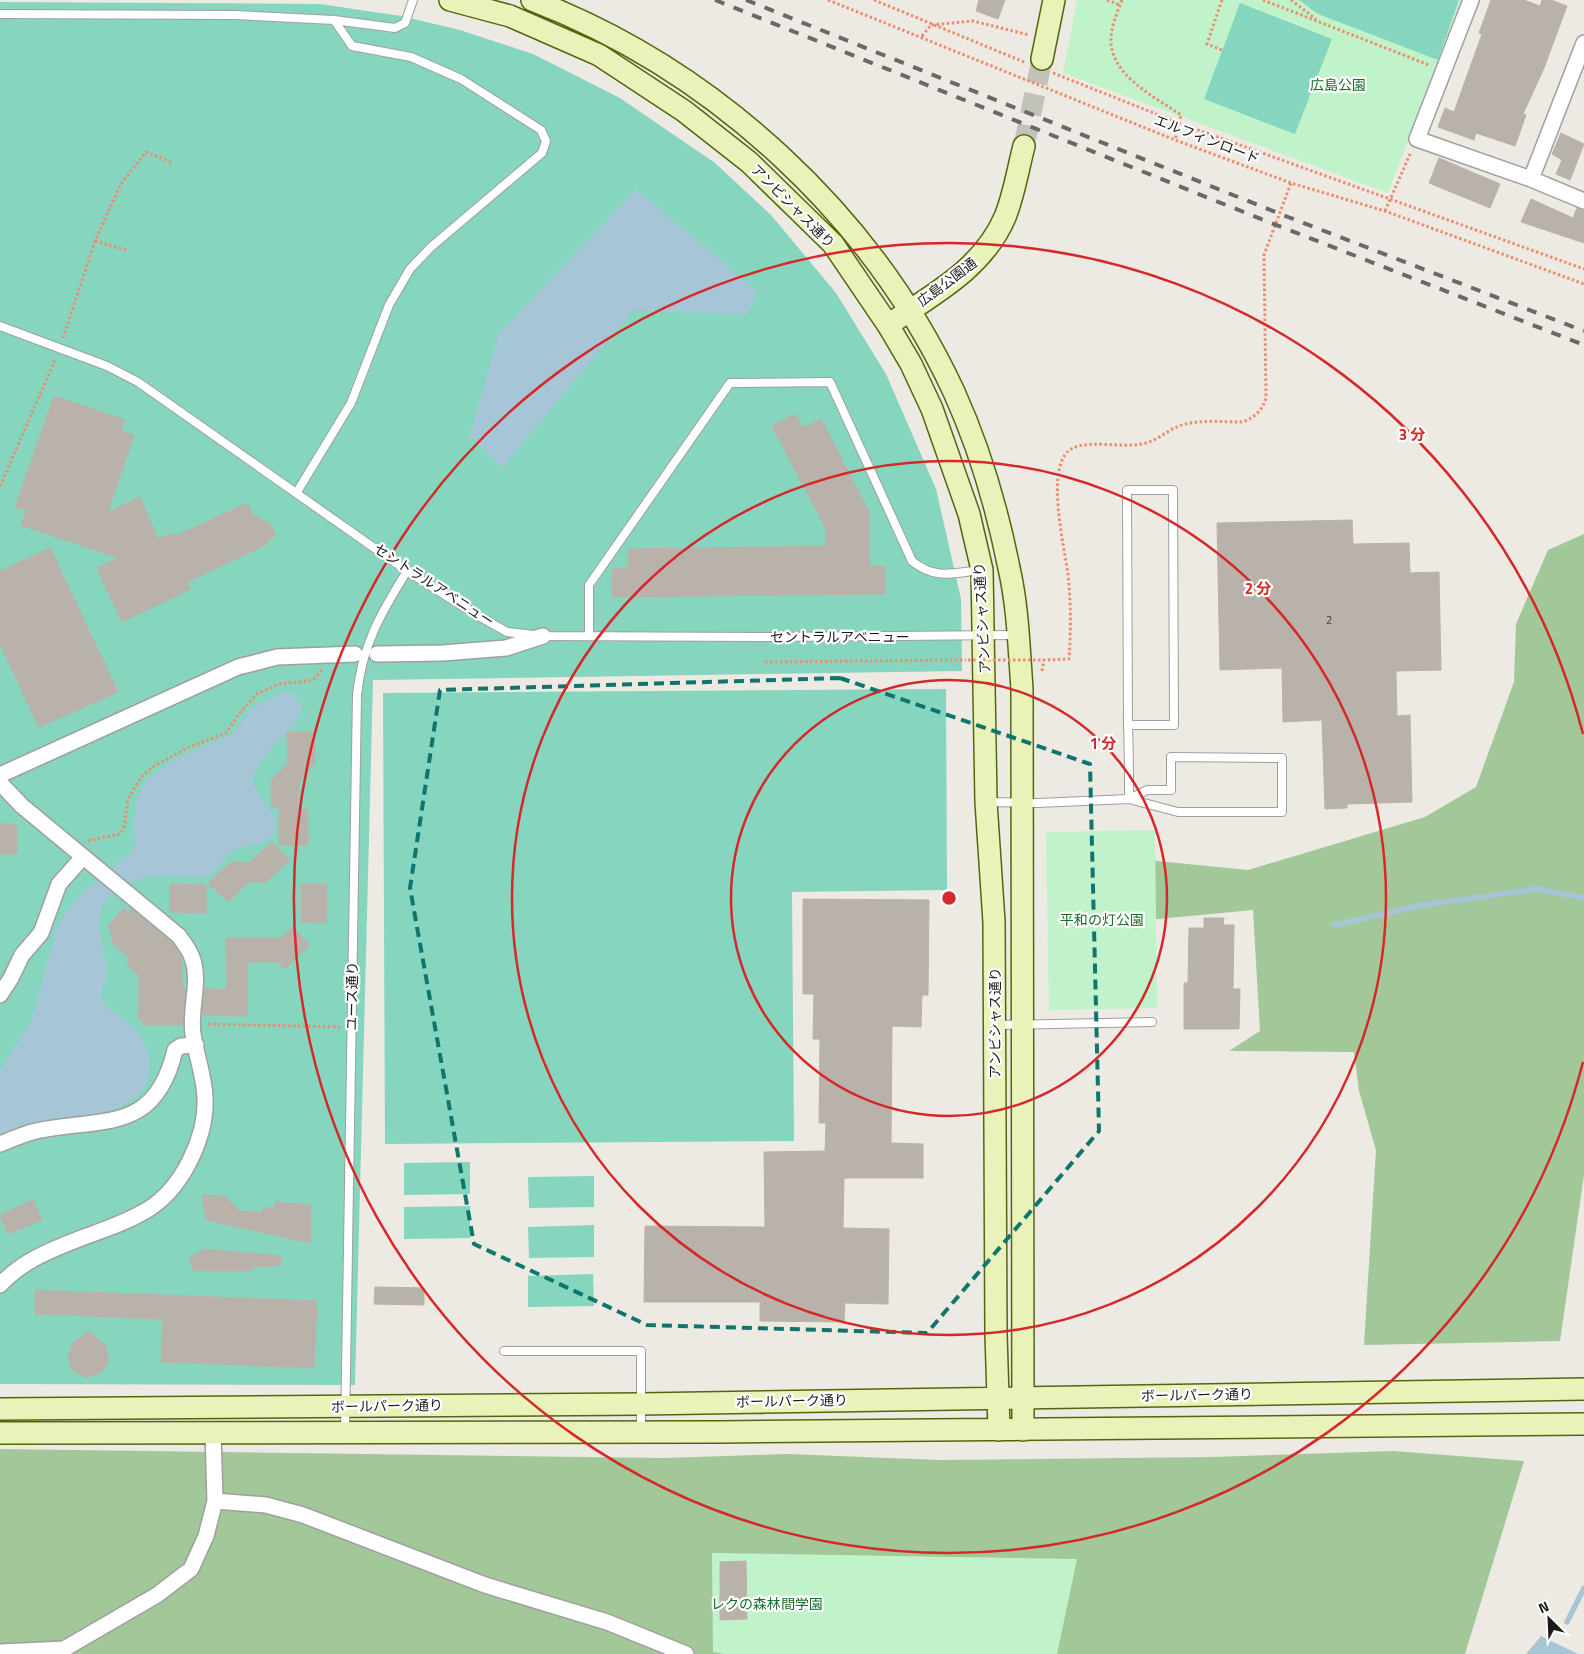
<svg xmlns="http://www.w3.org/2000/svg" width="1584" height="1654" viewBox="0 0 1584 1654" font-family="'Titillium Web','Noto Sans JP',sans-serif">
  <rect width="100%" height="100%" fill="#eceae2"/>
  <path fill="#a2c89a" d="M1584,534V1175L1560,1341L1364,1345L1376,1150L1359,1091L1354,1052L1229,1051L1260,1031L1253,910L1148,920L1147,860L1248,870L1425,817L1476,787L1514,682L1516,624L1548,550Z
    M0,1449L664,1458L788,1454L939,1460L1210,1457L1393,1451L1524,1461L1465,1654H0Z"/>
  <path fill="#c1f3cb" d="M1077,0H1461L1388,193L1063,73Z
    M1155,830L1157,1008L1049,1010L1046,832Z
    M712,1553L1077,1559L1057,1654H724L713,1652Z"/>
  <path fill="#86d5bf" d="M1299,0H1459L1438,60L1318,14Z
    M0,2L320,4L401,16L460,30L533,54L620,98L715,163L771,215L836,293L886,374L936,489L961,599L962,671L373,680L355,1385L0,1384Z
    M1240,3L1332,39L1295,134L1204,99Z
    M946,689L947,890L792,892L794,1141L385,1144L383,693Z
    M470,1162V1194L404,1195V1163Z
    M594,1176V1207L529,1208L528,1177Z
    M470,1206V1238L404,1239V1207Z
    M594,1225V1257L529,1258L528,1227Z
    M593,1274L594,1306L528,1307V1276Z"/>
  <path fill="#a6c5d6" d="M636,189L758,292L747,314L633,311L502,468L470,436L498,335Z
    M282,692L294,694L302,707C300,711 298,717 296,722C282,742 255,756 253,783C257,798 275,809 276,826C276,846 247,844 234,850C221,856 218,875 204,877C197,878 188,877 181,876C156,875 124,877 107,898C91,918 106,950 106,973C106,981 103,990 101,999C111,1018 137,1020 146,1048C170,1116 70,1118 29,1126C19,1128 10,1131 0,1134V1070L29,1025L38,1000L56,929L66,912L82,894L131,852L136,840L134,821L136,801L146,780L176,758L233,734L249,711Z
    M1541,1636L1578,1654H1526Z"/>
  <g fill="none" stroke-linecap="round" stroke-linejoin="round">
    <path stroke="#a6c5d6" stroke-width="5.5" d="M1334,925L1423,905L1537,889L1584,898
      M1567,1622L1584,1588"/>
  </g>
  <path fill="#b8b2ab" stroke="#bcb2a6" d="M979,0H1005L998,19L976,11Z
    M1491,0H1524L1540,6L1542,0H1551L1567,6L1544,68L1523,114L1526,115L1515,146L1476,133L1474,140L1438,127L1445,108L1454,112L1482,34L1479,33Z
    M1561,133L1584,144L1570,180L1556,174L1562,160L1552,154Z
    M1439,158L1500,184L1490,208L1429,183Z
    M1531,199L1573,218L1577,208L1584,210V243L1521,222Z
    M54,396L125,420L121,431L134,435L108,512L140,497L158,539L172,533L174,537L247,503L253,515L270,524L276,536L267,540L268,544L187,582L191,589L122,622L97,568L118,558L21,525L26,510L15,507Z
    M795,414L803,428L821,419L869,512V566H885V594L612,597V569L628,568V549L826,546V529L772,426Z
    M1352,520L1353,544L1409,543L1410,573L1439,572L1441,670L1396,671L1397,716L1410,715L1412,802L1347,804V808L1325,809L1322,720L1283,722L1282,668L1220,670L1217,523Z
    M50,548L118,692L39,727L0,644V571Z
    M287,732H315V763L299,781L298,809H308V845H279V807L271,806V780L288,764Z
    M0,824L17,825V854H0Z
    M272,842L290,860L266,882H249L228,902L208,883L231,862L249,863Z
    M170,884L206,885V913L170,912Z
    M301,884H327L326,923L301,922Z
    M803,899L929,900L928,995H922L921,1027L892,1026L891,1143L923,1144V1178H844L843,1228L889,1229L888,1304L845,1303L844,1322L760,1321V1302H644L645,1226L765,1227L764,1152L825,1151L826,1123H819L820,1039H813L814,994H803Z
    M124,908L128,912L131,909L160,933L174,945L181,957L183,989H186L182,1025H143V1020H138L139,976L126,964L130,959L110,941L114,937L110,934L112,931L107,927Z
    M1204,918H1224L1223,925H1234L1233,989H1240L1239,1029H1184V983H1188L1189,928H1204Z
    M293,927L310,945L285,969L279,962H248L247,1016L202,1015L204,989L225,990L227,986L226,938H281Z
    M202,1195L225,1196L240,1211L262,1213L263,1208H275V1202L311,1205L310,1243L206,1220Z
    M33,1200L42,1220L8,1234L0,1215Z
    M205,1249L281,1256V1265L252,1267L251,1271H194L189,1258Z
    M375,1287L424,1288V1305L374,1304Z
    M35,1290L317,1301L314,1368L161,1362L163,1319L35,1314Z
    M89,1331L104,1344L107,1350L108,1362L102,1372L86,1378L71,1369L68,1355L73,1343Z
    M746,1561L747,1619L720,1620V1562Z"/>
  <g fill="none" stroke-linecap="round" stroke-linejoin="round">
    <path stroke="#c2c1ba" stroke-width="21" stroke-dasharray="21 11" stroke-linecap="butt" d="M1024,146L1042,59"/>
    <defs>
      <path id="lane" d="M0,14L235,15L334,20L395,28L405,23L413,0
        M0,326L107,366L138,382L407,571L475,614L507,632L543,636L764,637L1016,635
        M297,492L351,403L389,305L410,269L431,247L542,153L546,141L541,130L461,79L411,57L352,46L334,20
        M589,636V585L730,383L830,382L912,561C935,580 953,573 980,570
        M1128,725H1174L1173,490H1127L1128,725C1129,750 1129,775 1129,799
        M987,802L1038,803L1129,799L1178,812H1282V758L1171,757V790H1147L1129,799
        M997,1025L1152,1022
        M504,1351H641V1430
        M345,1432L357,695C362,645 381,613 407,571"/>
      <path id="street" d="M1471,0L1417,139L1531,179L1584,201
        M1531,179L1584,43
        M377,654L443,653L506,648L543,636
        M0,775L238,667L277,657L355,654
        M0,783L22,806L179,936C183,942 188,948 191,955C202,980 189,1008 193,1034C196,1055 204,1075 205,1097C207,1137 182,1189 147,1210C127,1222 106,1229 84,1237C53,1249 23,1260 0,1285
        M0,995L11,978L22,955L41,933L59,884L83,857
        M0,1144C12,1139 24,1134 36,1131C102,1117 155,1135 175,1050L181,1046L196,1045
        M215,1501L266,1505L303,1515L485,1585L607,1622L686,1654
        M0,1652L64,1649L157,1595L191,1569L206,1536L215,1501L213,1431"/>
      <path id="secondary" d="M450,0L510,16L599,55L684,111L749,162L833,244L888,325L911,364L932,409L969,514L982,570L986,802L994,922L996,1334L999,1430
        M532,0C714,70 872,215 954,392C979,447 997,508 1009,568C1018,607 1019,649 1022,689L1023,1430
        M1042,59L1054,0
        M897,319C939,291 984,266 1005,217C1014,195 1018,169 1024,146
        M0,1409L641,1404L1584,1389
        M0,1433L719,1432L1584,1424"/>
    </defs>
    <use href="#lane" stroke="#9f9f9f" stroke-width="10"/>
    <use href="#street" stroke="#9f9f9f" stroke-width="18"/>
    <use href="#secondary" stroke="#53660e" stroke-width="24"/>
    <path stroke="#ec8d72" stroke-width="3" stroke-dasharray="2.5 2.5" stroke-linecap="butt" d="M828,0L1175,140L1291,183L1385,211L1584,284
      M874,0L1024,62
      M1107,0L1120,5
      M1122,0C1118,10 1114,20 1112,30C1103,72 1152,95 1181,115L1175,140
      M1222,0L1207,44L1222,50
      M1263,0L1429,65
      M1291,0L1316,19
      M922,36L931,25L973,21L1029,35
      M1053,73L1179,123L1584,269
      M1385,211L1411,152
      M95,241L129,251
      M63,338L95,241L121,184L146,152L171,162
      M0,486L55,360
      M765,662L966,660
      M1042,671L1044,660L1069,659C1071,631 1071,603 1068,575C1065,548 1043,462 1073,448C1090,440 1122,448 1141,444C1156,442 1166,431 1179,426C1198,419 1223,422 1243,422C1255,417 1262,411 1266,398L1264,255L1291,183
      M88,841L120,834L124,828L128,800L132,792L142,776L152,767L189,747L226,733L241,711L257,694L279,684L308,681L315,678L322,670
      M208,1024L340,1027"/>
    <use href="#lane" stroke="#fff" stroke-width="8"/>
    <use href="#street" stroke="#fff" stroke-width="15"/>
    <use href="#secondary" stroke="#e9f3b9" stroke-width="21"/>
    <path stroke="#696969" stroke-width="4" stroke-dasharray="10 10" stroke-linecap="butt" d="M715,0L1266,221L1584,345
      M746,0L1288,217L1584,331"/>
    <path stroke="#ec8d72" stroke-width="3" stroke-dasharray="2.5 2.5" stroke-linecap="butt" d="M968,660H1044"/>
  </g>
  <path fill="none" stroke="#0f766e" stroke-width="4" stroke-dasharray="10 6" stroke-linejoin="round" d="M840,678L1090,764L1099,1131L927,1333L647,1325L474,1244L410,888L440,690Z"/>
  <g fill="none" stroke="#d62828" stroke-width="2.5">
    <circle cx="949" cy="898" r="218"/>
    <circle cx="949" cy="898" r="437"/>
    <path d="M1583 1062A655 655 0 1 1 1583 734"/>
  </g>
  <g text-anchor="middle" stroke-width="4.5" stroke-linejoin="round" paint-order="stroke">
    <g font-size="11" fill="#42413f">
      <text x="1329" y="624">2</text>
    </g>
    <g font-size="14" fill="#156e26" stroke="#fff">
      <text x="1338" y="90">広島公園</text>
      <text x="1102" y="925">平和の灯公園</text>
      <text x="767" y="1609">レクの森林間学園</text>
    </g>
    <g font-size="14" fill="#1b1b1b" stroke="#fff">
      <text transform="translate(1207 139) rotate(21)" y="5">エルフィンロード</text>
      <text transform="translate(793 206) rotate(45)" y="5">アンビシャス通り</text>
      <text transform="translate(947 282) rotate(-37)" y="5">広島公園通</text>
      <text transform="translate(434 585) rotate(33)" y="5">セントラルアベニュー</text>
      <text transform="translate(982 618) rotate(-93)" y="5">アンビシャス通り</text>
      <text x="840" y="642">セントラルアベニュー</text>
      <text transform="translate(352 996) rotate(-89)" y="5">ユース通り</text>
      <text transform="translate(995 1023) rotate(-90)" y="5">アンビシャス通り</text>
      <text transform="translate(1197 1395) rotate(-1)" y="5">ボールパーク通り</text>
      <text transform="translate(792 1401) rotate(-1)" y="5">ボールパーク通り</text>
      <text transform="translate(387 1406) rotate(-1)" y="5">ボールパーク通り</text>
    </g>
  </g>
  <circle cx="949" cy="898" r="8" fill="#d62828" stroke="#fff" stroke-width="2.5"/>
  <g font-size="15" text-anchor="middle" font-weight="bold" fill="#d62828" stroke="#fff" stroke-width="4.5" stroke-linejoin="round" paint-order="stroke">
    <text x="1412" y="440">3 分</text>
    <text x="1258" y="594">2 分</text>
    <text x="1103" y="749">1 分</text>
  </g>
  <g transform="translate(1549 1619) rotate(336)" stroke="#ffffff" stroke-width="4" paint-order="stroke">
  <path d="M0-4L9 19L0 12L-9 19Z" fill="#1b1b1b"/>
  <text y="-8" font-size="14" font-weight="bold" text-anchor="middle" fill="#1b1b1b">N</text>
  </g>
</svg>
